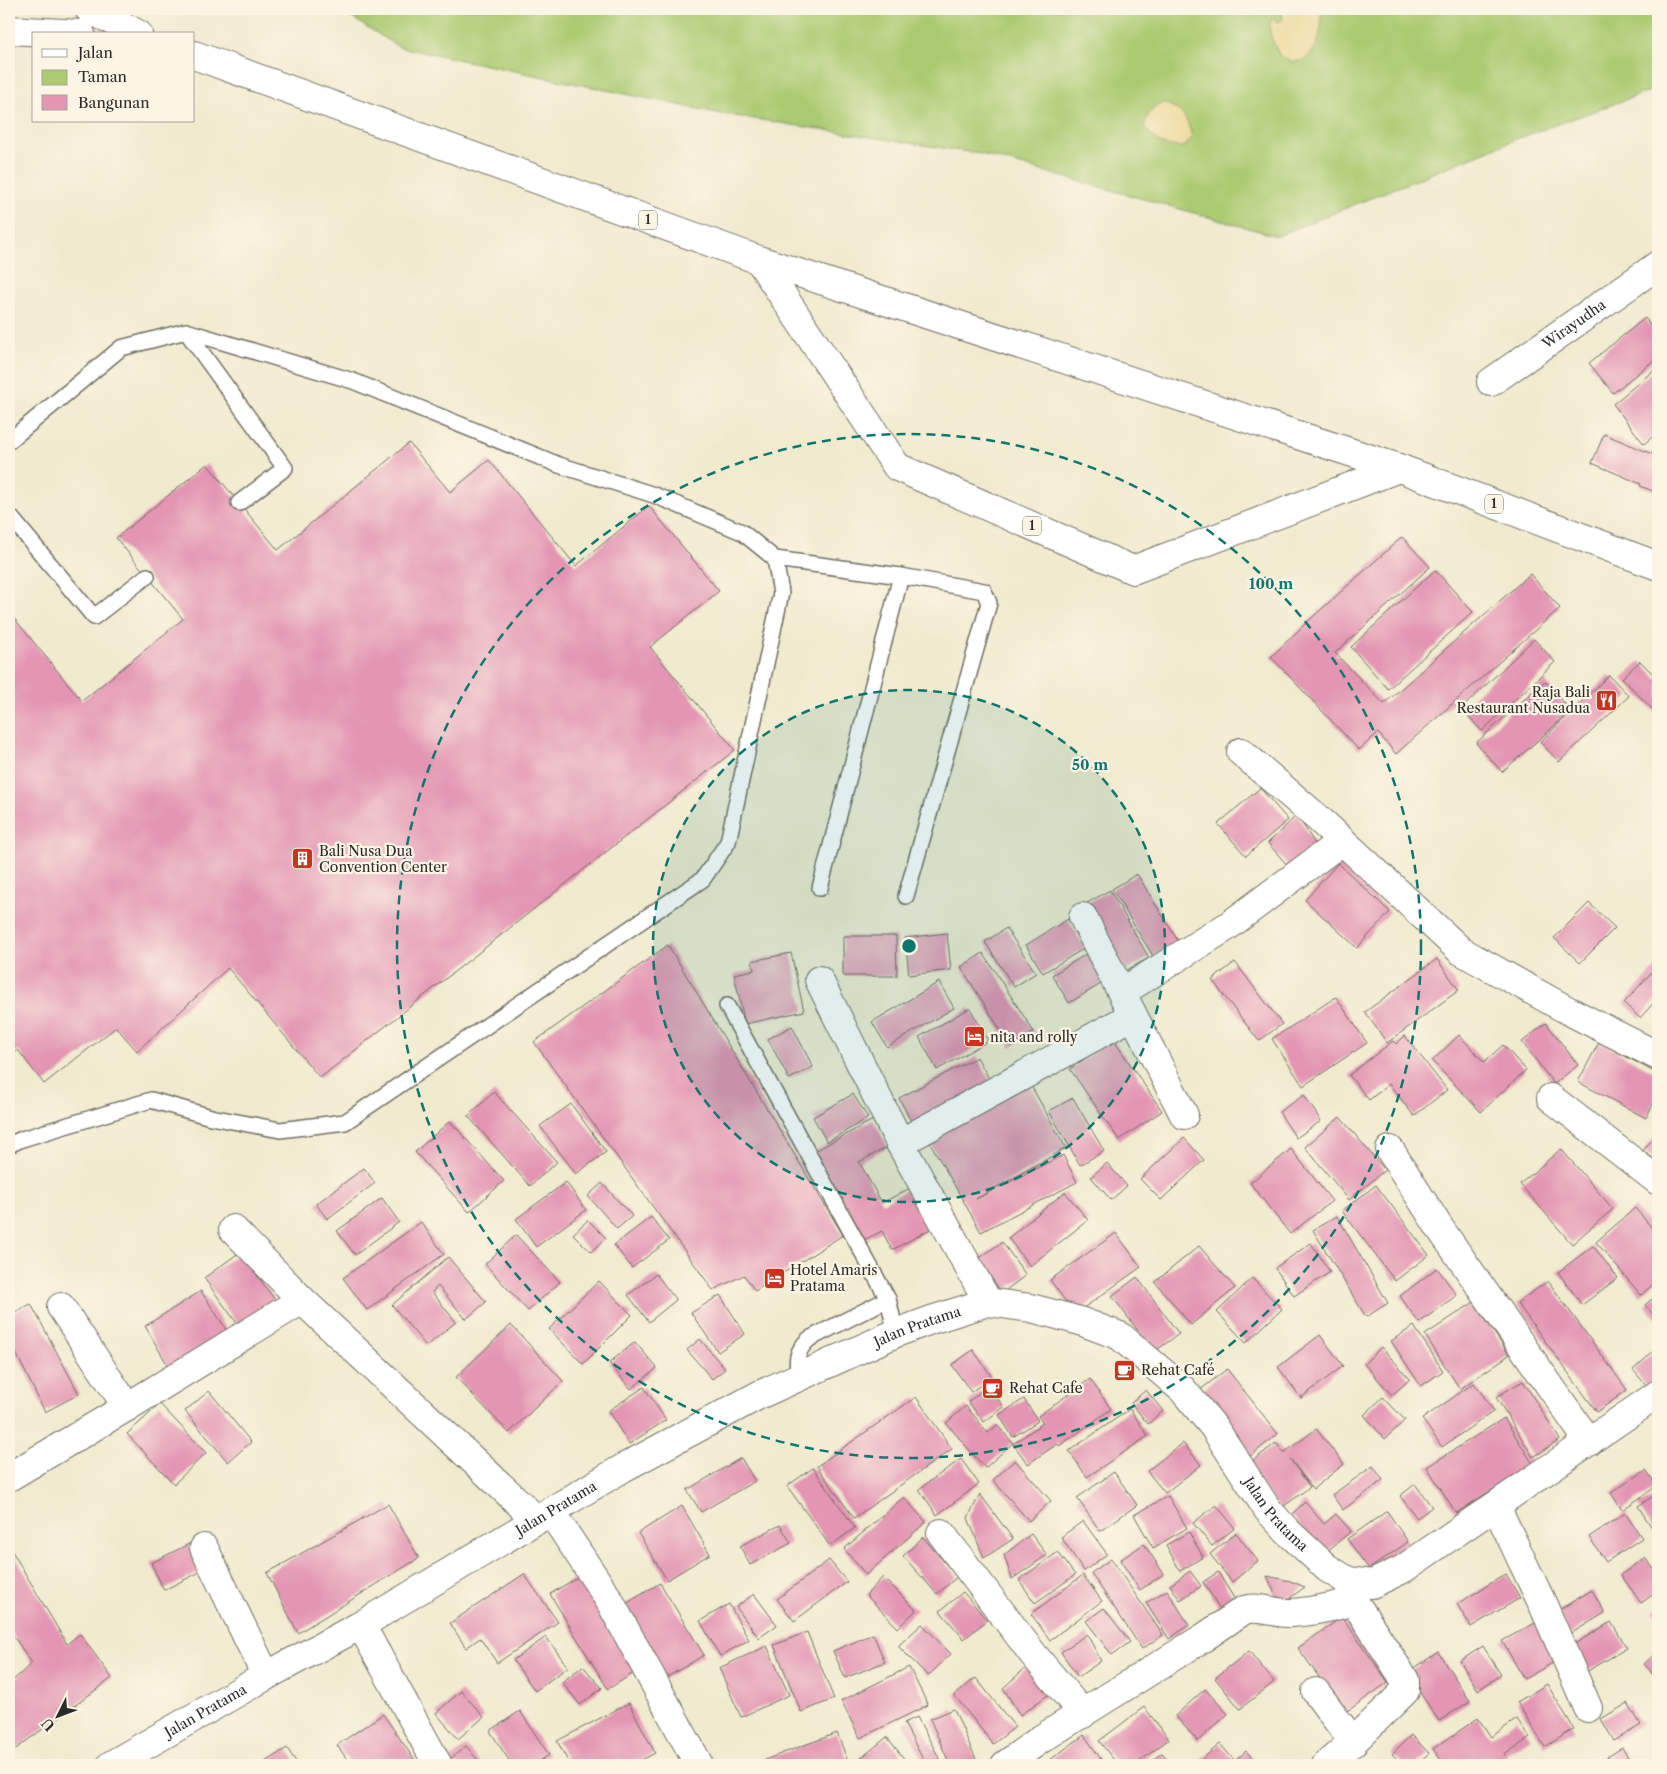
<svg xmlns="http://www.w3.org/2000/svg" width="1667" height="1774" viewBox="0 0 1667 1774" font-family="'Libre Caslon Text',serif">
  <rect width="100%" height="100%" fill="#fcf5e5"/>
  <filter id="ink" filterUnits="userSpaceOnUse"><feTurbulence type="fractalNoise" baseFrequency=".02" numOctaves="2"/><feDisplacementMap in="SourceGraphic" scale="10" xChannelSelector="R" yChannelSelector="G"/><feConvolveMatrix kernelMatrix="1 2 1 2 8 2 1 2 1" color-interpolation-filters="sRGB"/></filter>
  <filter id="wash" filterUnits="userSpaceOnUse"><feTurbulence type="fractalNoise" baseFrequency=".0096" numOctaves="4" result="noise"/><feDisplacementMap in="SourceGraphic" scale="20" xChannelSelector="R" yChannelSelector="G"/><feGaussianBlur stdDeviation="1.12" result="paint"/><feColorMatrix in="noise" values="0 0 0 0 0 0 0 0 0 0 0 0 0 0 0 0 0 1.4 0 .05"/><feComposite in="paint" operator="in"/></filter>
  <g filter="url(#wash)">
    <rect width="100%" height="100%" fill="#f0eacf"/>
    <path fill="#abca71" stroke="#6b7a4e" d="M338,9H1658V88L1519,138L1277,236L981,154L722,114L399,47Z"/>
    <path fill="#eeda9e" stroke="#8c8264" d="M1276,9H1321C1323,27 1318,65 1292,61C1288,60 1284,57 1280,56C1275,45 1265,31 1272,19L1278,22L1283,19L1282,13Z
      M1163,103C1183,110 1187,117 1192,138L1184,147C1161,146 1159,144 1144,127C1147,114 1151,109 1163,103Z"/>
    <g id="blocks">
      <path fill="#e395b3" d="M1645,318L1658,335V357L1613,393L1589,363Z
        M1658,367V432L1644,444L1613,404Z
        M1604,434L1652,454L1658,438V493L1640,486L1641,484L1592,463Z
        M409,443L450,492L489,460L576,566L649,506L719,591L650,647L735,750L320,1078L228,968L137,1051L116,1027L44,1084L18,1050L9,1056V612L82,701L183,619L116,538L207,464L278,550Z
        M1402,537L1430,567L1335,653L1384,704L1530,574L1560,608L1396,754L1378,733L1359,750L1271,657L1306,623Z
        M1435,570L1473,612L1388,689L1351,647Z
        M1534,639L1555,662L1482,731L1461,709Z
        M1640,661L1658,679V715L1622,678Z
        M1609,675L1629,696L1559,762L1540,742Z
        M1545,681L1571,711L1502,772L1476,743Z
        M1260,788L1288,820L1246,856L1218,824Z
        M1297,815L1315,844L1288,866L1268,843Z
        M1338,863L1390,912L1357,948L1305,900Z
        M1137,874L1178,941L1153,956L1112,889Z
        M1110,890L1149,958L1125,971L1087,903Z
        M1589,903L1615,928L1580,963L1554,938Z
        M1068,919L1085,948L1043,973L1026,945Z
        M1006,928L1036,973L1014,987L985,942Z
        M947,933L951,970L909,975L905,938Z
        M843,936H896L897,976H843Z
        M668,945L843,1235L755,1291L744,1275L713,1290L534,1042Z
        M791,953L804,1011L745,1024L734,974L754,970L752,961Z
        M983,953L1034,1032L1011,1047L961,967Z
        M1088,953L1106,981L1069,1003L1052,975Z
        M1437,959L1459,990L1387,1043L1365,1012Z
        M1235,962L1282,1024L1259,1041L1212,980Z
        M1658,965V998L1640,1018L1624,1003Z
        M939,982L954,1008L887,1047L872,1022Z
        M1336,997L1367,1043L1303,1086L1272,1039Z
        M970,1008L988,1041L937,1070L919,1037Z
        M1546,1023L1578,1065L1554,1084L1522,1042Z
        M792,1026L813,1067L789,1079L768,1039Z
        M1459,1035L1484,1062L1503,1045L1526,1070L1481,1112L1432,1061Z
        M1405,1036L1447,1090L1414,1116L1389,1084L1369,1100L1349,1075L1393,1041L1396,1044Z
        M1113,1039L1162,1111L1119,1140L1070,1069Z
        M1599,1042L1658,1074V1094L1646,1118L1578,1082Z
        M977,1057L992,1084L913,1125L899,1098Z
        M1029,1082L1066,1148L976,1199L1063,1155L1077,1182L981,1232L928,1139Z
        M494,1092L557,1162L530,1186L468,1116Z
        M853,1094L868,1118L827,1142L813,1117Z
        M1304,1095L1321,1121L1296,1138L1279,1112Z
        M1073,1098L1104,1151L1080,1165L1049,1111Z
        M571,1104L606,1152L576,1174L540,1126Z
        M1340,1117L1385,1170L1349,1200L1305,1147Z
        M873,1120L888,1147L859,1162L882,1203L912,1187L934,1227L892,1250L882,1231L860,1242L811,1153Z
        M450,1121L504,1181L469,1212L415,1152Z
        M1658,1132V1162L1643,1151Z
        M1184,1138L1204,1160L1161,1200L1140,1179Z
        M1291,1149L1332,1201L1290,1234L1250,1183Z
        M1561,1149L1613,1209L1572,1244L1520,1184Z
        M1107,1163L1127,1186L1111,1200L1091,1177Z
        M364,1168L375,1183L327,1219L316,1204Z
        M566,1182L586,1210L536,1247L516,1219Z
        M602,1183L632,1216L617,1229L588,1196Z
        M1376,1185L1429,1255L1395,1281L1342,1211Z
        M1065,1192L1088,1220L1030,1266L1008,1238Z
        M382,1198L399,1222L355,1255L337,1231Z
        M1635,1208L1658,1235V1280L1641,1295L1596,1242Z
        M1337,1216L1388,1303L1366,1317L1313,1230Z
        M651,1217L669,1240L632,1268L614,1245Z
        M588,1220L606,1238L591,1252L573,1234Z
        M421,1222L444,1254L367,1310L343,1278Z
        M1116,1233L1141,1267L1075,1314L1050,1280Z
        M516,1235L560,1282L528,1311L485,1264Z
        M1002,1242L1026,1275L1002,1293L978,1259Z
        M1311,1243L1330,1272L1294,1296L1275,1268Z
        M1199,1246L1235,1288L1191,1325L1155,1282Z
        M1593,1246L1618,1278L1582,1305L1558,1272Z
        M240,1252L275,1300L239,1326L204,1278Z
        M448,1257L486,1302L466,1319L438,1286L432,1292L456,1322L426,1346L392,1305Z
        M1437,1268L1457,1295L1419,1323L1400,1296Z
        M656,1274L676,1300L649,1322L628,1295Z
        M1137,1277L1179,1334L1154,1352L1112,1296Z
        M1252,1278L1282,1309L1246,1343L1217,1312Z
        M599,1281L632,1315L583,1364L549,1329Z
        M1548,1281L1627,1390L1597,1412L1517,1303Z
        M201,1291L228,1332L170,1369L145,1326Z
        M1658,1294V1320L1645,1305Z
        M720,1295L745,1334L718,1352L691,1313Z
        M1474,1302L1509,1355L1460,1389L1425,1335Z
        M31,1304L79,1394L45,1412L9,1339V1315Z
        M511,1325L563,1381L509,1433L456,1377Z
        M1414,1326L1443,1371L1421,1386L1391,1341Z
        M1320,1335L1343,1366L1301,1398L1278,1367Z
        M700,1339L725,1369L712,1379L687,1350Z
        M635,1342L657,1368L631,1389L609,1363Z
        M1381,1347L1410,1379L1392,1395L1364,1364Z
        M1658,1347V1377L1647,1386L1633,1370Z
        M973,1350L992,1377L971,1392L952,1365Z
        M1227,1369L1278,1434L1249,1457L1199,1391Z
        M1090,1379L1111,1409L1059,1446L1057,1444L1028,1464L1013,1444L1043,1423L1038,1416Z
        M1523,1381L1560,1440L1533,1457L1496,1397Z
        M1474,1383L1494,1411L1442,1447L1422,1419Z
        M988,1386L1004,1407L984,1422L968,1402Z
        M644,1387L666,1420L629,1444L608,1411Z
        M1146,1390L1163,1411L1148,1424L1131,1403Z
        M209,1391L251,1442L228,1462L185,1411Z
        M916,1397L952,1449L854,1518L817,1466Z
        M1383,1397L1405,1420L1385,1439L1364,1415Z
        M1024,1399L1038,1421L1013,1437L999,1415Z
        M160,1404L206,1453L174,1484L127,1434Z
        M966,1406L988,1433L997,1425L1013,1443L985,1468L946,1423Z
        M1130,1409L1148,1436L1087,1477L1069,1451Z
        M1504,1418L1533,1464L1456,1513L1427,1467Z
        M1316,1429L1344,1464L1313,1489L1290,1459L1310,1487L1280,1509L1247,1465L1276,1443L1284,1453Z
        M1183,1443L1201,1465L1165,1493L1147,1471Z
        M741,1458L755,1481L701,1512L687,1490Z
        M961,1459L979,1484L937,1515L919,1489Z
        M1015,1460L1051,1501L1029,1521L993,1480Z
        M1373,1466L1383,1480L1343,1510L1332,1495Z
        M813,1468L855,1528L830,1546L787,1486Z
        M1646,1470L1657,1486L1622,1510L1611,1493Z
        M1114,1472L1137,1505L1100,1531L1077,1498Z
        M1415,1484L1432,1507L1417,1518L1400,1496Z
        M980,1494L1013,1539L984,1558L968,1518Z
        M1168,1496L1187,1528L1153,1548L1134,1515Z
        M1654,1496L1658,1502V1537L1638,1506Z
        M904,1497L926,1522L866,1575L844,1549Z
        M1305,1502L1324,1524L1336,1514L1351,1531L1324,1554L1291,1515Z
        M388,1504L419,1558L298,1633L267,1573Z
        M1216,1505L1235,1528L1212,1546L1193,1523Z
        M682,1506L710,1554L667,1580L638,1533Z
        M1387,1511L1408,1542L1369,1569L1347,1539Z
        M1625,1513L1642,1538L1606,1562L1589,1537Z
        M1083,1521L1107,1554L1084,1571L1061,1537Z
        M780,1525L791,1543L750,1565L740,1546Z
        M1189,1532L1203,1557L1180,1571L1166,1545Z
        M1236,1533L1258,1561L1232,1582L1210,1554Z
        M1031,1534L1047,1555L1012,1579L1004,1555Z
        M923,1537L957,1577L937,1594L903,1556Z
        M197,1540L210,1567L164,1590L151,1563Z
        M1144,1544L1164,1574L1140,1590L1120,1560Z
        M9,1546L67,1644L80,1634L112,1678L9,1754V1684L32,1663L9,1630Z
        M1058,1552L1075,1575L1035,1603L1019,1580Z
        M1645,1557L1658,1575V1591L1641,1603L1621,1575Z
        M1111,1559L1163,1635L1142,1649L1091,1573Z
        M829,1560L847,1582L794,1621L777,1599Z
        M1190,1571L1201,1586L1180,1600L1170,1585Z
        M1218,1572L1235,1600L1220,1609L1203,1582Z
        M524,1574L558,1622L497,1663L480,1638L466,1648L450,1623Z
        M583,1574L642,1668L608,1689L550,1594Z
        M1506,1574L1520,1598L1471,1627L1457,1604Z
        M1083,1575L1102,1601L1050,1640L1031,1614Z
        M1267,1576L1290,1581L1305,1587L1280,1605Z
        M883,1577L916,1610L898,1628L866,1595Z
        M660,1583L704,1655L664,1679L621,1607Z
        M1167,1590L1189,1625L1169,1639L1146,1603Z
        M1592,1590L1605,1613L1570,1634L1557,1611Z
        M963,1592L987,1620L964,1639L940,1611Z
        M754,1594L777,1625L759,1638L736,1607Z
        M729,1604L749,1640L720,1656L700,1621Z
        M1658,1606V1618L1653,1611Z
        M1104,1608L1130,1642L1112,1655L1086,1621Z
        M1342,1617L1388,1682L1345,1713L1298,1648Z
        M1611,1622L1627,1648L1586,1672L1571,1646Z
        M1535,1623L1556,1661L1524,1679L1502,1641Z
        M922,1624L951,1654L928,1676L898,1646Z
        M807,1632L834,1699L801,1712L774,1645Z
        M873,1634L885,1662L845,1678L833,1651Z
        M1087,1634L1101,1661L1078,1677L1061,1652Z
        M546,1637L568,1667L535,1691L513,1660Z
        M767,1646L789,1695L741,1717L719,1668Z
        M1483,1646L1501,1675L1478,1690L1460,1661Z
        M1249,1651L1274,1682L1240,1709L1215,1678Z
        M1658,1651V1680L1644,1664Z
        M1438,1652L1470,1701L1439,1721L1407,1673Z
        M1029,1665L1052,1692L1020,1715L1003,1688Z
        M583,1666L602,1688L580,1705L562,1682Z
        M909,1667L928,1705L860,1738L841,1701Z
        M976,1678L1015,1727L993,1744L954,1695Z
        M1547,1684L1574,1729L1545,1747L1517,1702Z
        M1205,1689L1228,1714L1198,1741L1175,1716Z
        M461,1691L484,1717L458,1739L436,1713Z
        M629,1703L655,1753L632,1765H570L557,1741Z
        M1628,1703L1641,1725L1614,1741L1601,1719Z
        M1144,1707L1169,1739L1135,1765H1118L1099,1741Z
        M954,1709L978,1764L976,1765H950L930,1719Z
        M520,1711L549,1755L534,1765H512L490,1731Z
        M383,1714L418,1765H351L337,1745Z
        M917,1717L943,1765H926L904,1723Z
        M1478,1718L1491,1737L1517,1719L1530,1738L1504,1755L1511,1764L1510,1765H1445L1433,1749Z
        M837,1733L849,1764L751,1765Z
        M1084,1735L1101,1759L1092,1765H1043Z
        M1411,1735L1429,1753L1416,1765H1403L1392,1754Z
        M887,1737L909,1765H857L855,1763Z
        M1220,1744L1235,1761L1246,1751L1259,1765H1195Z
        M466,1746L482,1765H443Z
        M287,1748L298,1765H260Z
        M1622,1748L1633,1765H1594Z
        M1162,1753L1173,1765H1148Z"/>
    </g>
  </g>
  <g filter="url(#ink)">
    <use href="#blocks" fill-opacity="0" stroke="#706e64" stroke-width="1"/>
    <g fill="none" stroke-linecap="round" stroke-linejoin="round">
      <defs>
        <path id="lane" d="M186,331L285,468L239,503
          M9,441L121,348L186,331L353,381L559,465L654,495L742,532L775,559L781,593L728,842L703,879L345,1122L280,1130L211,1117L151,1100L22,1139L9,1145
          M9,515L94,617L147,576
          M775,559L901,576L820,888
          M901,576L984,591L989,603L906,896
          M727,1006L888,1299L896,1333
          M798,1378C797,1360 795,1352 809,1339L888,1299"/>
        <g id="street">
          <path id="s1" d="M1491,382L1658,265"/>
          <path d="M1241,752L1320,820L1461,951L1569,1011L1658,1056"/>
          <path d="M1083,917L1184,1115"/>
          <path d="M819,980L900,1143L988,1302"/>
          <path d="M1122,992L1228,926L1342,841"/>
          <path d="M1551,1098L1658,1181"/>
          <path d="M900,1143L1132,1016"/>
          <path d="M1390,1150L1439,1227L1589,1442"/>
          <path d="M233,1229L302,1300"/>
          <path d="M61,1307L127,1407"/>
          <path d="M9,1477L127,1407L302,1300L537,1520"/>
          <path d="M1496,1506L1543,1605L1588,1708"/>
          <path d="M551,1512L608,1598L699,1765"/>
          <path d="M941,1533L1033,1654L1083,1714"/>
          <path d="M204,1548L266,1676"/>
          <path d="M361,1625L438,1765"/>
          <path d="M1316,1692L1353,1742"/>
          <path d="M1005,1765L1041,1739L1203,1638L1244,1610C1260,1605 1275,1614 1291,1613C1313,1612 1333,1607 1354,1601"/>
          <path d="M1326,1765L1353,1742L1405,1691V1680L1354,1601L1349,1585"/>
        </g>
        <g id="secondary">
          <path id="s2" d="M111,1765L266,1676L361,1625L623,1468L759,1395L896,1333L931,1320L988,1302L1031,1308L1080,1321L1120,1336L1182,1389L1213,1426L1268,1510L1288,1532L1327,1568L1348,1581L1372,1584L1403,1569L1658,1394"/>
        </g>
        <path id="highway" d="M89,9L138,34
          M9,30L81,34
          M194,55L759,260L1399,468L1658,566
          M759,260L897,467L1133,570L1399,468"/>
      </defs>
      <use href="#lane" stroke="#706e64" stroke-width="18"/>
      <use href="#street" stroke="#706e64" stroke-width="30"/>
      <use href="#secondary" stroke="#706e64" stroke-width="30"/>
      <use href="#highway" stroke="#706e64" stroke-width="30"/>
      <use href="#lane" stroke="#fff" stroke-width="15"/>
      <use href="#street" stroke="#fff" stroke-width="28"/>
      <use href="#secondary" stroke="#fff" stroke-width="28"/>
      <use href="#highway" stroke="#fff" stroke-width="28"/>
    </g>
  </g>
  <circle cx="909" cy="946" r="256" fill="#0f766e" fill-opacity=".12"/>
  <g fill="none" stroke="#0f766e" stroke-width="2.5" stroke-dasharray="9 6">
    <circle cx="909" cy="946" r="256"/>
    <circle cx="909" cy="946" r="512"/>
  </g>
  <defs>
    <symbol id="restaurant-square" viewBox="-11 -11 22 22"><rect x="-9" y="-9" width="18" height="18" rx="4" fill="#c8321e" stroke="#fcf5e5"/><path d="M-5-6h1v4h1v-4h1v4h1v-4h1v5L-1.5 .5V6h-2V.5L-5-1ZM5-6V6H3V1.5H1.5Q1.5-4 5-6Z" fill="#fff"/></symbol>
    <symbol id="building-square" viewBox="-11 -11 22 22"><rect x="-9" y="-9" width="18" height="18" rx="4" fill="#c8321e" stroke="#fcf5e5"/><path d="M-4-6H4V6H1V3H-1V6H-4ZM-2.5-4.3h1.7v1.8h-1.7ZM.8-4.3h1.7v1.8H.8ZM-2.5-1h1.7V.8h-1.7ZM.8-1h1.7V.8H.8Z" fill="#fff"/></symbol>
    <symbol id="hotel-square" viewBox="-11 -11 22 22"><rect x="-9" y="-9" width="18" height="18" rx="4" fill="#c8321e" stroke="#fcf5e5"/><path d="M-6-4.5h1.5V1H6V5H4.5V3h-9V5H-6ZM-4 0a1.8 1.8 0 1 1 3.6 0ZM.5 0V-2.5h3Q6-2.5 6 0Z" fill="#fff"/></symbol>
    <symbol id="cafe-square" viewBox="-11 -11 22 22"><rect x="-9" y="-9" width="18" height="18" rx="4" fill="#c8321e" stroke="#fcf5e5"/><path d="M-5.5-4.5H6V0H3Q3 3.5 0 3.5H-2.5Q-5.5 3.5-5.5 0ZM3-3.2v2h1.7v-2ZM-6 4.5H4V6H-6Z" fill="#fff"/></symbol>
  </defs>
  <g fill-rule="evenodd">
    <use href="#restaurant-square" x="1594" y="688" width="25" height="25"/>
    <use href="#building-square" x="290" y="846" width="25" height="25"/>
    <use href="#hotel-square" x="962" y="1024" width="25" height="25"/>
    <use href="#hotel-square" x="762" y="1266" width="25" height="25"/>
    <use href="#cafe-square" x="1112" y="1358" width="25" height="25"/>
    <use href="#cafe-square" x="980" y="1376" width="25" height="25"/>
  </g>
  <g text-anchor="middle" stroke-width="4.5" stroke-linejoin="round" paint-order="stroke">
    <g fill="#fcf5e5" stroke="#6a6863" stroke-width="1">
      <rect x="639" y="210.5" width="18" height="19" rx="4"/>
      <rect x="1485" y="494.5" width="18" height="19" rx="4"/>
      <rect x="1023" y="516.5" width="18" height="19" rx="4"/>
    </g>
    <g font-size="12" font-weight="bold" fill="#2b2b2b">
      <text x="648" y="224">1</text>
      <text x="1494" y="508">1</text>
      <text x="1032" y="530">1</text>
    </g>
    <g font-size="14" fill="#2b2b2b" stroke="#fcf5e5">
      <text dy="5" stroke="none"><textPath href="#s1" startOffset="101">Wirayudha</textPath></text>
      <text dy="5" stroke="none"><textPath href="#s2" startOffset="919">Jalan Pratama</textPath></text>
      <text dy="5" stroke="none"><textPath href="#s2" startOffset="514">Jalan Pratama</textPath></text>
      <text dy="5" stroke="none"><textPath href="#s2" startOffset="1369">Jalan Pratama</textPath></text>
      <text dy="5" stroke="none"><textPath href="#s2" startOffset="109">Jalan Pratama</textPath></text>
    </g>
    <g font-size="14" fill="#2b2b2b" stroke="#fcf5e5" text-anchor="start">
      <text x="1590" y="697" text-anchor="end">Raja Bali<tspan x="1590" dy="16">Restaurant Nusadua</tspan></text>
      <text x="319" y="856">Bali Nusa Dua<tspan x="319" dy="16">Convention Center</tspan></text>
      <text x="990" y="1042">nita and rolly</text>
      <text x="790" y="1275">Hotel Amaris<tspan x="790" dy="16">Pratama</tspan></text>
      <text x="1141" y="1375">Rehat Café</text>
      <text x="1009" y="1393">Rehat Cafe</text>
    </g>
  </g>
  <circle cx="909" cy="946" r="8" fill="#0f766e" stroke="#fcf5e5" stroke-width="2.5"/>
  <g font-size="15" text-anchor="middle" font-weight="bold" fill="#0f766e" stroke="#fcf5e5" stroke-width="4.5" stroke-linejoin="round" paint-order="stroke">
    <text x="1271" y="589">100 m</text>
    <text x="1090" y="770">50 m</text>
  </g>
  <rect width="1667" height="1774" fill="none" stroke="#fcf5e5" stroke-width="30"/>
  <rect x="32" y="32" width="162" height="90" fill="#fcf5e5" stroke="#a8a49b"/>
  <rect x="42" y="49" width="25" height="8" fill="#ffffff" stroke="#a8a49b"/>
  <text x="78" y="58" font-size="15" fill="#2b2b2b">Jalan</text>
  <rect x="42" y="70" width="25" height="15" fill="#abca71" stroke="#a8a49b"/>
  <text x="78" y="82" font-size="15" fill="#2b2b2b">Taman</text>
  <rect x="42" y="95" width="25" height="15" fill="#e395b3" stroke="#a8a49b"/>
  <text x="78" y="108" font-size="15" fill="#2b2b2b">Bangunan</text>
  <g transform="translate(58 1716) rotate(228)" stroke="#fcf5e5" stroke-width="4" paint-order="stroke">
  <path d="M0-4L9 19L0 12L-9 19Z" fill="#2b2b2b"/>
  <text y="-8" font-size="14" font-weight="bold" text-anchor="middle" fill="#2b2b2b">U</text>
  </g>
</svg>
